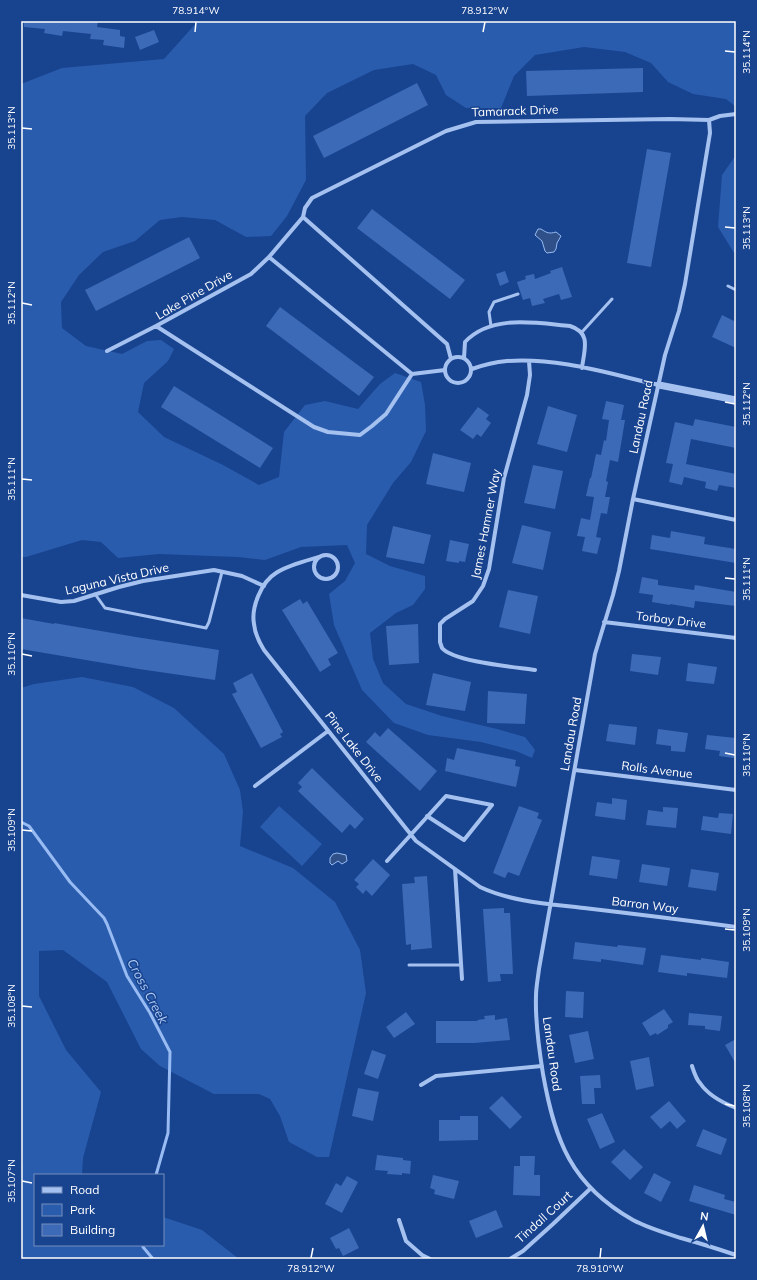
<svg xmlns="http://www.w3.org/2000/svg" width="757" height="1280" viewBox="0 0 757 1280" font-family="Mulish,sans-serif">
  <rect width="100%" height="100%" fill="#18438f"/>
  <path fill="#2a5cae" d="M198,21H736V140L735,106L726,99L693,94L668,82L651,63L625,52L584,47L535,55L514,76L501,108H466L446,95L436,75L413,64L374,70L327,93L305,116L306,180L287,216L271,236L246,237L215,220L182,217L160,220L135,241L103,252L79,275L61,302L62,328L86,346L122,354L147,341L161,340L174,349L168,361L144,383L138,412L164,437L223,465L259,485L279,477L284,432L305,405L325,401L358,409L380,384L395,373L421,382L425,405L426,431L411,462L393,483L367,525L366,554L390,566L425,576V589L413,605L396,613L370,633L373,659L383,683L406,704L442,716L497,729L525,737L535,750L532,758L516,751L481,742L428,735L394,723L362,690L334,625L329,594L345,581L355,563L347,545L301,547L265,560L238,557L159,554L118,558L101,542L82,540L26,557H21V84L62,68L164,59Z
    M736,155V256L718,227L722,175Z
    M82,677L133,687L174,708L224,754L240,790L243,812L240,846L293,868L335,902L360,950L366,993L329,1157H317L289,1142L280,1116L270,1099L259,1094H214L160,1066L141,1049L107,982L63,950L39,951V996L66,1050L101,1092L83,1158L82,1175H35V1245H163V1217L202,1230L239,1259H21V1165L23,1162L21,1148V688L34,684Z
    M279,806L322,844L302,866L260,827Z"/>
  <path fill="#2f5088" stroke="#97bbf2" d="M538,229H541C547,233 549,234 556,232L561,236L557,243L556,249L554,252L547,253L545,251L542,241L535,235Z
    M337,853L346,855L347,861L342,864L338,861L332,865L330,863V858L333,854Z"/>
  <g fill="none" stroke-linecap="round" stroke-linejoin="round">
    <path stroke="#97bbf2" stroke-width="3" d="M21,822L29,826L70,882L104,918L107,924L127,976L150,1013L170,1052L168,1133L156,1175
      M143,1245V1247L153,1259"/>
  </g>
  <path fill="#3c6ab6" d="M24,21H98L97,27L120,30V36L125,37L124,48L103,45L104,40L90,39L91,34L63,31L62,36L44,33L45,29L24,27Z
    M154,30L159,42L140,50L135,37Z
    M643,68V92L527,96L526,71Z
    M417,83L428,105L324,158L313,136Z
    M647,149L671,153L651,267L627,263Z
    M372,209L465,280L450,299L357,228Z
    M189,237L200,258L96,311L85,290Z
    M562,267L572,297L561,300L559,294L543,299L545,303L532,306L530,298L523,300L517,282L526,279L525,276L534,274L535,279L551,273L550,271Z
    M505,271L509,282L500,286L496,274Z
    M280,307L374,377L359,396L266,326Z
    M722,315L736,322V348L712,337Z
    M174,386L273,448L260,468L161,407Z
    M606,401L624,405L621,420H625L618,462L610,460L606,481L608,482L605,497H610L607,514L601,513L596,537L601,538L597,554L582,551L585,537L577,536L581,518L590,520L594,497L586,496L590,478H591L596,454L601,455L604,440L606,441L609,420L602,419Z
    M548,406L577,415L567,452L537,444Z
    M478,407L489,415L486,419L491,423L481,437L477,434L473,439L460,430Z
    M695,419L736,427V448L691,439L686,464L736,474V488L719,485L717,491L705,488L706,482L684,477L682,485L669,482L673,464L666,463L675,422L693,426Z
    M433,453L471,463L464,492L426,484Z
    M533,465L563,471L555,509L524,503Z
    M522,525L551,532L543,570L512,563Z
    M393,526L431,535L424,564L386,557Z
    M671,531L705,537L704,544L736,549V563L650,549L652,535L670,538Z
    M450,540L469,544L465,562L459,561V563L446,561Z
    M642,577L658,580V585L694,590L695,585L736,592V606L695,601L694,608L670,604V605L652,602L653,595L639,593Z
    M508,590L538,596L530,634L499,627Z
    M300,599L303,604L307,601L338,653L328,659L331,665L320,672L282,610Z
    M21,618L54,624V623L136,637L219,650L215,680L139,669L21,649Z
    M418,624L419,663L389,665L386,626Z
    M632,654L661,657L658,675L630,671Z
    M688,663L717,667L714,684L686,681Z
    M252,673L283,732L280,734L282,737L261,748L232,694L237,692L233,683Z
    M433,673L471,682L465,711L426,705Z
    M488,691L527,694L525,724L487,723Z
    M609,724L637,727L635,745L606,741Z
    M388,728L437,771L420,791L366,742L375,732L380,737Z
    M658,729L688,733L685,752L671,751V746L656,744Z
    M707,735L736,738L734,758L719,756L720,751L705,749Z
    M457,748L516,760L515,766L520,767L516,787L445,771L447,758L454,760Z
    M312,768L364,819L355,829L350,824L342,833L298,791L302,787L298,783Z
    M612,798L627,800L625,820L595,816L597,802L612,804Z
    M519,806L539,813L537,818L542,820L519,876L508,872L505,878L493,873Z
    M663,807L678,808L676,828L646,825L648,810L663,812Z
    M719,813L733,814L731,834L701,830L703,816L718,818Z
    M592,856L620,860L617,879L589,875Z
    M373,859L390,875L372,896L366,890L363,894L356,887L359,884L354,880Z
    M642,864L670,868L667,886L639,882Z
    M691,869L719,873L716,891L688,887Z
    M427,876L432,948L411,950V944L406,945L402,884L415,883L414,877Z
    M504,908V913H510L513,974H500L501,981L488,982L483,909Z
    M575,942L617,947L618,945L646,948L643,965L601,959V962L573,959Z
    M661,955L701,960V958L729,962L727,978L687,973V976L658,972Z
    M566,991L584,992L583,1018L565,1017Z
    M664,1009L673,1022L668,1025V1028L657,1035L656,1033L650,1036L642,1023Z
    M406,1012L415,1024L394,1038L386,1027Z
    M689,1013L722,1016L720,1031L705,1029V1026L688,1025Z
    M495,1015V1020L507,1018L510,1040L474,1043H436V1021H478L477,1020L485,1019L484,1016Z
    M588,1031L594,1059L575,1063L569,1035Z
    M736,1039V1064L725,1045Z
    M372,1050L386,1055L378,1079L364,1074Z
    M649,1057L654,1086L636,1090L630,1061Z
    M600,1075L601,1088H594L595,1104H582L580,1076Z
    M358,1088L379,1092L373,1121L352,1116Z
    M502,1096L522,1117L510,1129L489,1108Z
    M669,1101L686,1121L677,1129L670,1121L661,1129L650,1117Z
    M602,1113L615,1142L600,1149L587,1119Z
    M460,1116H478V1140L439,1141V1120H460Z
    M703,1129L727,1139L721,1155L696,1146Z
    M624,1149L643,1167L630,1180L611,1162Z
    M377,1155L403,1158V1160L411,1161L410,1174L402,1173V1175L387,1174L388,1171L375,1170Z
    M520,1156H535L534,1175H540V1196L513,1195L514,1166H520Z
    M654,1173L671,1182L661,1202L644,1193Z
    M433,1175L459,1181L454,1199L434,1194L435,1190L430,1188Z
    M347,1176L358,1182L342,1213L325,1204L336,1183L341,1186Z
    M694,1185L725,1195L724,1199L736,1202V1215L689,1201Z
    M496,1210L503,1227L476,1238L469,1221Z
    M349,1228L359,1248L343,1256L339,1248L336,1249L330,1238Z"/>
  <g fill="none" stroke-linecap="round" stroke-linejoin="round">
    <path stroke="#a5c1ef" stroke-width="3" d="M728,286L736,290
      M491,326L489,312L494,302L518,294
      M582,332L612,299
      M95,594L105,608L206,628L209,622L222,572
      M409,965H461"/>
    <path stroke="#a5c1ef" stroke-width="4" d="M709,120L710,133L685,284L679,311L665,355L633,499L619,571L613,595L595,654L539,969C538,978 536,987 536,996C535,1022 539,1049 543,1074C555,1141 571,1185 633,1220C648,1228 665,1233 681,1238C699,1243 718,1249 736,1255
      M303,217L447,344L451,359
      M269,257L412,374
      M107,351L156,326
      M445 370a13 13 0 1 1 26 0a13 13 0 1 1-26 0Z
      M464,358L465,342C491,314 536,323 570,326C592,333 584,350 582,368
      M529,361L530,375L527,395L504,478L489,569L483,586L473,601L445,619L440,624V642L442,648C454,662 515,667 535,670
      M472,369C483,365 495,362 507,361C557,357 610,374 659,385
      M445,370L412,374L386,414L372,426L360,435L328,432L314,427L156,326L251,274L269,257L303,217L305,208L312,198L446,131L476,122L670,119L709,120L720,116L736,114
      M633,499L736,520
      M314 567a12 12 0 1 1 24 0a12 12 0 1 1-24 0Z
      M319,557C305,561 288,565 276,573C261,582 251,608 254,624C255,634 259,642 264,650L416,841L480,887C512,902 550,904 584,908C635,914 685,920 736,927
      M21,595L61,602L74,601L119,587L143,581L214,570L242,576L264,586
      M604,622L736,638
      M575,770L736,790
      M255,786L328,731
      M387,861L446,796L492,805L464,840L427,816
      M455,869L462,979
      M692,1066C694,1072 696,1079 700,1083C708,1095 723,1103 736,1108
      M421,1085L436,1076L542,1066
      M399,1220L406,1241L422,1255L430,1259
      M510,1259L523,1251L553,1224L591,1188"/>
    <path stroke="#a5c1ef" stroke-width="7" d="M659,385L736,400"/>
  </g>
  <path fill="none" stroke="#fff" stroke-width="1.5" d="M195,32L196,22M483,32L485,22M725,51L735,52M22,128L32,129M725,227L735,228M22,303L32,305M725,402L735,404M22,479L32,480M725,578L735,579M22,654L32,656M725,753L735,755M22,830L32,831M725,929L735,930M22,1006L32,1007M725,1104L735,1106M22,1181L32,1183M311,1258L313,1248M600,1258L601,1248"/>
  <g text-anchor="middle" stroke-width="3" stroke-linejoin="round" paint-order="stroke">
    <g font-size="12" fill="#fff" stroke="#18438f">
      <text transform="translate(515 111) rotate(-2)" y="4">Tamarack Drive</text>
      <text transform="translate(194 295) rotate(-30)" y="4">Lake Pine Drive</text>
      <text transform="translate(641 417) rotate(-78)" y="4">Landau Road</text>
      <text transform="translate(486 524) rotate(-79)" y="4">James Hamner Way</text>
      <text transform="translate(117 579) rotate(-13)" y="4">Laguna Vista Drive</text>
      <text transform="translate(671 620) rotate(7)" y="4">Torbay Drive</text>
      <text transform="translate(571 734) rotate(-80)" y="4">Landau Road</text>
      <text transform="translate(354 747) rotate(52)" y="4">Pine Lake Drive</text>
      <text transform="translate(657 770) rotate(7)" y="4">Rolls Avenue</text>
      <text transform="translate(645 905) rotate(7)" y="4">Barron Way</text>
      <text transform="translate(552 1054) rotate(82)" y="4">Landau Road</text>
      <text transform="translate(544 1217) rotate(-42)" y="4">Tindall Court</text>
    </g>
    <g font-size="13" font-style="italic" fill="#b1ccf6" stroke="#18438f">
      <text transform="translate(148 991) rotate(62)" y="5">Cross Creek</text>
    </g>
  </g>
  <rect width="757" height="1280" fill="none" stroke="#18438f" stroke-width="44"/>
  <rect x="34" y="1174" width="130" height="72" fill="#18438f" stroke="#748ebc"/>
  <rect x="42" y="1187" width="20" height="6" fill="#a5c1ef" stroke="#748ebc"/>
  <text x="70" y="1194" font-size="12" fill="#ffffff">Road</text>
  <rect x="42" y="1204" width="20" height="12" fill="#2a5cae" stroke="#748ebc"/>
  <text x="70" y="1214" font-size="12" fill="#ffffff">Park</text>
  <rect x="42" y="1224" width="20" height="12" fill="#3c6ab6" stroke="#748ebc"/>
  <text x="70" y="1234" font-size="12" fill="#ffffff">Building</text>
  <g transform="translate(703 1226) rotate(8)" stroke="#18438f" stroke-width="3" paint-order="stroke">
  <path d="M0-3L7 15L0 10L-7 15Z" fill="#ffffff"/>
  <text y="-6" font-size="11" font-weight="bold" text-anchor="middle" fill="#ffffff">N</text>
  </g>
  <rect x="22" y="22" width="713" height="1236" fill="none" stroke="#fff" stroke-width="1.5"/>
  <g font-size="10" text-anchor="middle" fill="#fff">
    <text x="196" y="14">78.914°W</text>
    <text x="485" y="14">78.912°W</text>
    <text transform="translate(746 52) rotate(-90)" y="4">35.114°N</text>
    <text transform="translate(11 128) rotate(-90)" y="4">35.113°N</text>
    <text transform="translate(746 228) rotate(-90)" y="4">35.113°N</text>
    <text transform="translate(11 303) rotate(-90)" y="4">35.112°N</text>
    <text transform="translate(746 404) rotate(-90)" y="4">35.112°N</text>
    <text transform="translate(11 479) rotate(-90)" y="4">35.111°N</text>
    <text transform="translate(746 579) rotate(-90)" y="4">35.111°N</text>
    <text transform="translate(11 654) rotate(-90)" y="4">35.110°N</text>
    <text transform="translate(746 755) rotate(-90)" y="4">35.110°N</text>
    <text transform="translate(11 830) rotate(-90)" y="4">35.109°N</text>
    <text transform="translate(746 930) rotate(-90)" y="4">35.109°N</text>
    <text transform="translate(11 1006) rotate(-90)" y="4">35.108°N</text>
    <text transform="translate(746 1106) rotate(-90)" y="4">35.108°N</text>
    <text transform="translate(11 1181) rotate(-90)" y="4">35.107°N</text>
    <text x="311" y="1272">78.912°W</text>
    <text x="600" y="1272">78.910°W</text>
  </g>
</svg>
